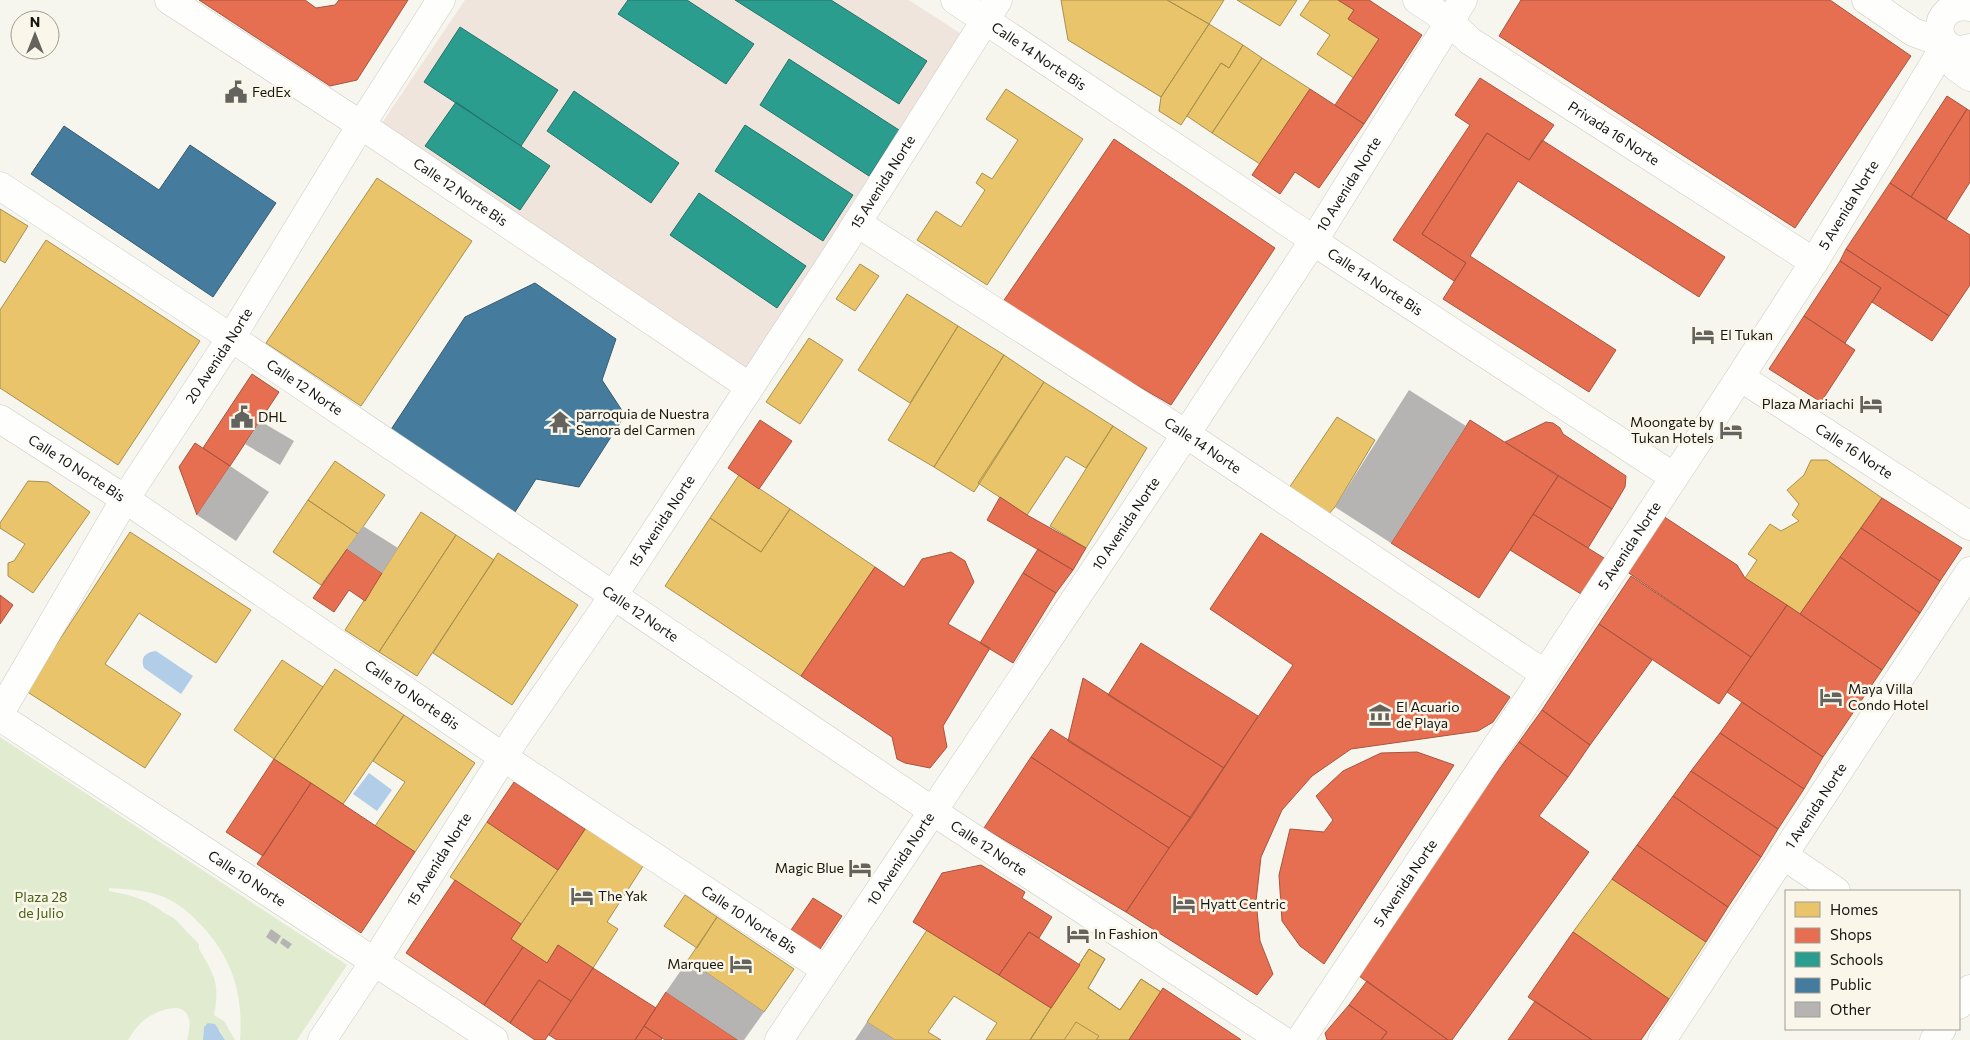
<svg xmlns="http://www.w3.org/2000/svg" width="1970" height="1040" viewBox="0 0 1970 1040" font-family="Commissioner,sans-serif">
  <rect width="100%" height="100%" fill="#f6f5ee"/>
  <path fill="#f0e5dd" d="M465,0H909L966,37L747,372L380,126Z"/>
  <path fill="#e1ebd0" d="M0,737L347,965L297,1040H240C244,993 231,954 197,921C187,910 173,900 159,895C143,890 126,889 109,888V891C129,895 144,898 160,910C165,914 172,916 177,921C184,929 191,936 199,944V949C215,976 220,984 214,1015L224,1021L235,1040H225L220,1030L204,1027L203,1040H187C189,1033 191,1023 188,1016C181,999 152,1013 143,1021C137,1026 132,1033 128,1040H0Z"/>
  <path fill="#b1cde8" d="M156,651L193,676L181,694L144,668C140,657 146,652 156,651Z
    M369,773L392,790L377,811L353,794Z
    M208,1023L215,1024L225,1040H203L204,1027Z"/>
  <path fill="#e9c46a" stroke="#aa904f" d="M1061,0H1167L1209,24L1161,97L1068,40Z
    M1167,0H1224L1209,24Z
    M1237,0H1297L1280,26Z
    M1310,0H1338L1354,10L1348,19L1379,39L1354,78L1317,54L1330,35L1300,15Z
    M1209,24L1243,45L1229,68L1221,63L1181,125L1159,111L1161,97Z
    M1243,45L1262,58L1212,133L1187,116L1221,63L1229,68Z
    M1262,58L1310,89L1260,164L1212,133Z
    M1006,89L1083,139L987,285L917,240L936,211L961,227L985,190L976,183L982,173L992,179L1018,140L986,119Z
    M377,178L472,241L361,406L266,343Z
    M0,209L28,226L5,263L0,260Z
    M46,240L200,341L118,465L0,388V310Z
    M860,264L879,276L855,311L836,299Z
    M907,294L958,326L910,403L858,370Z
    M958,326L1004,355L934,467L888,440Z
    M809,338L843,360L800,424L766,402Z
    M1004,355L1044,382L974,492L934,467Z
    M1044,382L1113,426L1086,468L1066,456L1027,515L978,483Z
    M1337,417L1375,440L1335,507L1327,516L1287,491Z
    M1113,426L1147,448L1086,548L1050,526Z
    M1811,460H1827L1882,498L1800,614L1745,578L1757,560L1748,554L1770,524L1781,531L1799,521L1792,515L1799,504L1787,490L1804,475Z
    M335,461L385,495L358,534L308,500Z
    M739,475L790,509L761,552L710,518Z
    M28,481L48,482L90,512L33,593L8,576V563L14,561L25,544L0,528V523Z
    M308,500L358,534L321,585L273,552Z
    M790,509L875,567L801,676L665,586L710,518L761,552Z
    M421,512L456,535L379,652L345,630Z
    M130,532L251,610L216,663L139,613L105,664L181,714L145,768L26,691Z
    M456,535L494,560L417,676L379,652Z
    M498,553L578,605L512,705L433,653Z
    M282,660L323,687L274,759L234,730Z
    M335,669L404,715L343,804L274,759Z
    M404,715L475,763L415,852L375,826L405,782L373,761Z
    M487,822L558,870L521,924L450,877Z
    M588,825L645,863L607,922L618,929L593,968L558,945L547,963L511,939Z
    M1612,879L1706,942L1669,999L1573,932Z
    M685,895L717,917L697,948L664,926Z
    M717,917L794,969L764,1012L688,960Z
    M927,930L1051,1008L1030,1040H986L997,1023L954,996L928,1032L941,1040H895L867,1022Z
    M1089,949L1105,959L1088,988L1120,1010L1141,979L1161,992L1129,1040H1096L1099,1036L1076,1022L1064,1040H1030Z
    M1089,949L1105,959L1088,988L1120,1010L1141,979L1161,992L1129,1040H1030Z"/>
  <path fill="#e76f51" stroke="#a8543e" d="M199,0H305L316,8L335,5L339,0H408L357,80L330,86Z
    M1338,0H1369L1422,35L1364,124L1335,105L1379,39L1348,19L1354,10Z
    M1521,0H1830L1911,56L1795,228L1499,36Z
    M1480,78L1554,125L1529,160L1487,133L1422,234L1466,263L1454,281L1393,240L1470,125L1455,115Z
    M1310,89L1364,124L1319,188L1295,172L1280,194L1252,175Z
    M1947,96L1967,109L1911,197L1890,183Z
    M1967,109L1970,111V182L1946,220L1911,197Z
    M1487,133L1529,160L1542,140L1725,257L1699,297L1518,181L1470,256L1616,350L1589,392L1443,299L1466,263L1422,234Z
    M1114,139L1275,248L1171,405L1000,306Z
    M1890,183L1970,235V285L1949,316L1846,249Z
    M1846,249L1949,316L1932,341L1872,302L1881,288L1840,261Z
    M1840,261L1881,288L1845,343L1804,316Z
    M1804,316L1855,350L1821,402L1769,369Z
    M252,374L279,392L230,466L203,448Z
    M760,420L792,441L759,489L728,468Z
    M1470,420L1558,476L1479,598L1391,543Z
    M1546,422L1553,423L1560,428L1563,434L1626,476L1625,487L1612,509L1505,442Z
    M195,443L230,466L197,515L179,467Z
    M1558,476L1612,509L1588,548L1533,514Z
    M1000,497L1027,515L1086,548L1073,570L987,520Z
    M1882,498L1962,548L1940,581L1861,528Z
    M1533,514L1604,558L1581,594L1510,550Z
    M1660,514L1737,565L1745,578L1787,605L1751,657L1623,569Z
    M1861,528L1940,581L1920,613L1840,557Z
    M1261,533L1510,697L1493,722L1478,731L1351,749L1312,776L1282,810L1261,857L1256,901L1260,941L1273,974L1257,995L1126,912L1293,665L1210,609Z
    M347,549L382,573L365,601L349,590L334,612L313,598Z
    M1038,549L1073,570L1056,593L1023,573Z
    M951,552L965,561L974,582L948,624L990,648L943,726L947,747L930,768L905,763L897,759L892,737L801,676L875,567L904,587L922,559Z
    M1840,557L1920,613L1882,670L1800,614Z
    M1023,573L1056,593L1013,663L980,643Z
    M1631,576L1751,657L1719,704L1599,624Z
    M0,595L13,605L0,624Z
    M1787,605L1882,670L1823,757L1727,692Z
    M1599,624L1652,660L1590,745L1542,710Z
    M1141,643L1258,716L1224,768L1108,695Z
    M1083,678L1224,768L1191,818L1068,741Z
    M1742,702L1823,757L1804,789L1720,733Z
    M1542,710L1590,745L1568,777L1519,742Z
    M1051,729L1191,818L1169,848L1031,757Z
    M1720,733L1804,789L1778,829L1691,771Z
    M1519,742L1568,777L1539,816L1589,852L1452,1040H1448L1352,971Z
    M1417,752L1454,765L1324,964L1300,946L1282,921L1279,875L1290,829L1324,832L1333,820L1316,796L1343,771L1381,753Z
    M1031,757L1169,848L1126,912L984,828Z
    M274,759L311,783L263,856L226,832Z
    M1691,771L1778,829L1761,857L1673,796Z
    M514,782L585,829L558,870L487,822Z
    M311,783L415,852L361,933L257,864Z
    M1673,796L1761,857L1728,907L1637,845Z
    M1637,845L1728,907L1706,942L1612,879Z
    M981,865L1025,892L1022,898L1052,917L1039,938L1029,932L999,975L913,922L942,873Z
    M455,880L521,924L511,939L523,947L484,1005L406,953Z
    M813,898L842,916L820,949L791,930Z
    M1029,932L1080,965L1051,1008L999,975Z
    M1573,932L1669,999L1641,1040H1592L1528,997Z
    M558,945L593,968L571,1001L539,980L510,1023L484,1005L523,947L547,963Z
    M593,968L656,1008L635,1040H557L549,1035Z
    M539,980L571,1001L545,1040H535L510,1023Z
    M1367,981L1448,1040H1381L1387,1032L1349,1005Z
    M1163,988L1240,1039L1241,1040H1129Z
    M666,992L738,1040H665L644,1026Z
    M1535,1001L1592,1040H1508Z
    M1349,1005L1387,1032L1381,1040H1327L1325,1033Z
    M644,1026L662,1038L661,1040H635Z"/>
  <path fill="#2a9d8f" stroke="#247469" d="M628,0H687L754,44L726,84L618,14Z
    M735,0H831L927,61L899,104Z
    M460,27L558,90L521,146L424,82Z
    M789,59L899,130L869,176L760,105Z
    M574,91L679,163L651,203L547,131Z
    M456,102L550,166L520,210L425,146Z
    M745,125L853,195L823,241L715,171Z
    M699,193L806,266L777,308L670,235Z"/>
  <path fill="#457b9d" stroke="#375c73" d="M64,126L159,190L190,145L276,203L213,297L31,174Z
    M535,283L616,339L602,380L625,415L579,487L536,479L515,512L390,431L465,317Z"/>
  <path fill="#b5b4b3" d="M1409,390L1466,426L1391,543L1335,507Z
    M260,421L294,441L280,465L245,444Z
    M230,466L269,492L236,541L197,515Z
    M363,526L398,548L382,573L347,549Z
    M271,929L281,936L276,944L266,937Z
    M283,938L292,944L288,949L280,943Z
    M688,960L764,1012L744,1040H738L666,992Z
    M867,1022L895,1040H855Z"/>
  <g fill="none" stroke-linecap="round" stroke-linejoin="round">
    <defs>
      <g id="minor">
        <path id="s1" d="M169,0L361,125L750,387"/>
        <path id="s2" d="M955,0L1314,240L1328,251L1674,477"/>
        <path id="s3" d="M1417,0L1449,21L1470,41L1814,262"/>
        <path d="M1866,0L1913,32L1946,44L1956,67L1970,77"/>
        <path d="M1970,7C1929,0 1930,60 1970,48"/>
        <path id="s4" d="M0,186L242,345L952,824L1282,1040"/>
        <path id="s5" d="M857,223L1186,434L1545,674"/>
        <path id="s6" d="M1740,377L1970,526"/>
        <path id="s7" d="M0,419L125,499L515,765L826,970"/>
        <path id="s8" d="M0,713L125,499L231,338L361,125L441,0"/>
        <path id="s9" d="M0,717L494,1040"/>
        <path d="M1783,855L1836,891"/>
        <path d="M1959,1005L1970,989"/>
        <path id="s10" d="M322,1040L380,953L516,737L603,611L843,245L998,0"/>
        <path id="s11" d="M779,1040L1186,434L1314,240L1463,0"/>
        <path id="s12" d="M1300,1040L1545,674L1740,377L1814,262L1946,44"/>
        <path id="s13" d="M1662,1040L1970,571"/>
        <path d="M1934,1040L1942,1029"/>
      </g>
    </defs>
    <use href="#minor" stroke="#cccbc5" stroke-width="29"/>
    <use href="#minor" stroke="#fefefc" stroke-width="28"/>
  </g>
  <defs>
    <symbol id="civic-bare" viewBox="-9 -9 18 18"><path d="M-.6-6.5H3V-4.5H.6V-3L4-1V1h2V6H-6V1h2V-1L-.6-3ZM-1.2 2.5V6h2.4V2.5Z" fill="#64635e" stroke="#faf7ea" stroke-width="2.5" paint-order="stroke"/></symbol>
    <symbol id="hotel-bare" viewBox="-9 -9 18 18"><path d="M-6-4.5h1.5V1H6V5H4.5V3h-9V5H-6ZM-4 0a1.8 1.8 0 1 1 3.6 0ZM.5 0V-2.5h3Q6-2.5 6 0Z" fill="#64635e" stroke="#faf7ea" stroke-width="2.5" paint-order="stroke"/></symbol>
    <symbol id="temple-bare" viewBox="-9 -9 18 18"><path d="M0-6L5-2H3V0L6.5 2.5H4V6H1.5V3h-3V6H-4V2.5H-6.5L-3 0V-2H-5Z" fill="#64635e" stroke="#faf7ea" stroke-width="2.5" paint-order="stroke"/></symbol>
    <symbol id="museum-bare" viewBox="-9 -9 18 18"><path d="M0-6L6-3V-2H-6V-3ZM-5-1h2V3h-2ZM-1-1h2V3h-2ZM3-1h2V3H3ZM-6 4H6V6H-6Z" fill="#64635e" stroke="#faf7ea" stroke-width="2.5" paint-order="stroke"/></symbol>
  </defs>
  <g fill-rule="evenodd">
    <use href="#civic-bare" x="220" y="76" width="32" height="32"/>
    <use href="#hotel-bare" x="1687" y="319" width="32" height="32"/>
    <use href="#hotel-bare" x="1855" y="388" width="32" height="32"/>
    <use href="#civic-bare" x="226" y="401" width="32" height="32"/>
    <use href="#temple-bare" x="544" y="406" width="32" height="32"/>
    <use href="#hotel-bare" x="1715" y="414" width="32" height="32"/>
    <use href="#hotel-bare" x="1815" y="681" width="32" height="32"/>
    <use href="#museum-bare" x="1364" y="699" width="32" height="32"/>
    <use href="#hotel-bare" x="844" y="852" width="32" height="32"/>
    <use href="#hotel-bare" x="566" y="880" width="32" height="32"/>
    <use href="#hotel-bare" x="1168" y="888" width="32" height="32"/>
    <use href="#hotel-bare" x="1062" y="918" width="32" height="32"/>
    <use href="#hotel-bare" x="725" y="948" width="32" height="32"/>
  </g>
  <g text-anchor="middle" stroke-width="5" stroke-linejoin="round" paint-order="stroke">
    <g font-size="14" fill="#161510" stroke="#faf7ea">
      <text dy="5" stroke="none"><textPath href="#s2" startOffset="101">Calle 14 Norte Bis</textPath></text>
      <text dy="5" stroke="none"><textPath href="#s3" startOffset="238">Privada 16 Norte</textPath></text>
      <text dy="5" stroke="none"><textPath href="#s10" startOffset="1025">15 Avenida Norte</textPath></text>
      <text dy="5" stroke="none"><textPath href="#s11" startOffset="1028">10 Avenida Norte</textPath></text>
      <text dy="5" stroke="none"><textPath href="#s1" startOffset="349">Calle 12 Norte Bis</textPath></text>
      <text dy="5" stroke="none"><textPath href="#s12" startOffset="999">5 Avenida Norte</textPath></text>
      <text dy="5" stroke="none"><textPath href="#s2" startOffset="506">Calle 14 Norte Bis</textPath></text>
      <text dy="5" stroke="none"><textPath href="#s8" startOffset="419">20 Avenida Norte</textPath></text>
      <text dy="5" stroke="none"><textPath href="#s4" startOffset="365">Calle 12 Norte</textPath></text>
      <text dy="5" stroke="none"><textPath href="#s5" startOffset="411">Calle 14 Norte</textPath></text>
      <text dy="5" stroke="none"><textPath href="#s6" startOffset="136">Calle 16 Norte</textPath></text>
      <text dy="5" stroke="none"><textPath href="#s7" startOffset="91">Calle 10 Norte Bis</textPath></text>
      <text dy="5" stroke="none"><textPath href="#s10" startOffset="620">15 Avenida Norte</textPath></text>
      <text dy="5" stroke="none"><textPath href="#s11" startOffset="622">10 Avenida Norte</textPath></text>
      <text dy="5" stroke="none"><textPath href="#s12" startOffset="594">5 Avenida Norte</textPath></text>
      <text dy="5" stroke="none"><textPath href="#s4" startOffset="770">Calle 12 Norte</textPath></text>
      <text dy="5" stroke="none"><textPath href="#s7" startOffset="496">Calle 10 Norte Bis</textPath></text>
      <text dy="5" stroke="none"><textPath href="#s13" startOffset="280">1 Avenida Norte</textPath></text>
      <text dy="5" stroke="none"><textPath href="#s4" startOffset="1190">Calle 12 Norte</textPath></text>
      <text dy="5" stroke="none"><textPath href="#s10" startOffset="215">15 Avenida Norte</textPath></text>
      <text dy="5" stroke="none"><textPath href="#s11" startOffset="218">10 Avenida Norte</textPath></text>
      <text dy="5" stroke="none"><textPath href="#s9" startOffset="295">Calle 10 Norte</textPath></text>
      <text dy="5" stroke="none"><textPath href="#s12" startOffset="189">5 Avenida Norte</textPath></text>
      <text dy="5" stroke="none"><textPath href="#s7" startOffset="901">Calle 10 Norte Bis</textPath></text>
    </g>
    <g font-size="14" fill="#161510" stroke="#faf7ea" text-anchor="start">
      <text x="252" y="97">FedEx</text>
      <text x="1720" y="340">El Tukan</text>
      <text x="1854" y="409" text-anchor="end">Plaza Mariachi</text>
      <text x="576" y="419">parroquia de Nuestra<tspan x="576" dy="16">Senora del Carmen</tspan></text>
      <text x="258" y="422">DHL</text>
      <text x="1714" y="427" text-anchor="end">Moongate by<tspan x="1714" dy="16">Tukan Hotels</tspan></text>
      <text x="1848" y="694">Maya Villa<tspan x="1848" dy="16">Condo Hotel</tspan></text>
      <text x="1396" y="712">El Acuario<tspan x="1396" dy="16">de Playa</tspan></text>
      <text x="844" y="873" text-anchor="end">Magic Blue</text>
      <text x="598" y="901">The Yak</text>
      <text x="1200" y="909">Hyatt Centric</text>
      <text x="1094" y="939">In Fashion</text>
      <text x="724" y="969" text-anchor="end">Marquee</text>
    </g>
    <g font-size="14" fill="#496116" stroke="#faf7ea">
      <text x="41" y="902">Plaza 28<tspan x="41" dy="16">de Julio</tspan></text>
    </g>
  </g>
  <rect x="1785" y="890" width="175" height="140" fill="#faf7ea" stroke="#9f9d93"/>
  <rect x="1795" y="902" width="25" height="15" fill="#e9c46a" stroke="#9f9d93"/>
  <text x="1830" y="915" font-size="15" fill="#161510">Homes</text>
  <rect x="1795" y="928" width="25" height="15" fill="#e76f51" stroke="#9f9d93"/>
  <text x="1830" y="940" font-size="15" fill="#161510">Shops</text>
  <rect x="1795" y="952" width="25" height="15" fill="#2a9d8f" stroke="#9f9d93"/>
  <text x="1830" y="965" font-size="15" fill="#161510">Schools</text>
  <rect x="1795" y="978" width="25" height="15" fill="#457b9d" stroke="#9f9d93"/>
  <text x="1830" y="990" font-size="15" fill="#161510">Public</text>
  <rect x="1795" y="1002" width="25" height="15" fill="#b5b4b3" stroke="#9f9d93"/>
  <text x="1830" y="1015" font-size="15" fill="#161510">Other</text>
  <g transform="translate(35 35)"><circle r="24" fill="#faf7ea" stroke="#9f9d93"/>
  <path d="M0-4L9 19L0 12L-9 19Z" fill="#64635e"/>
  <text y="-8" font-size="14" font-weight="bold" text-anchor="middle" fill="#161510">N</text>
  </g>
</svg>
